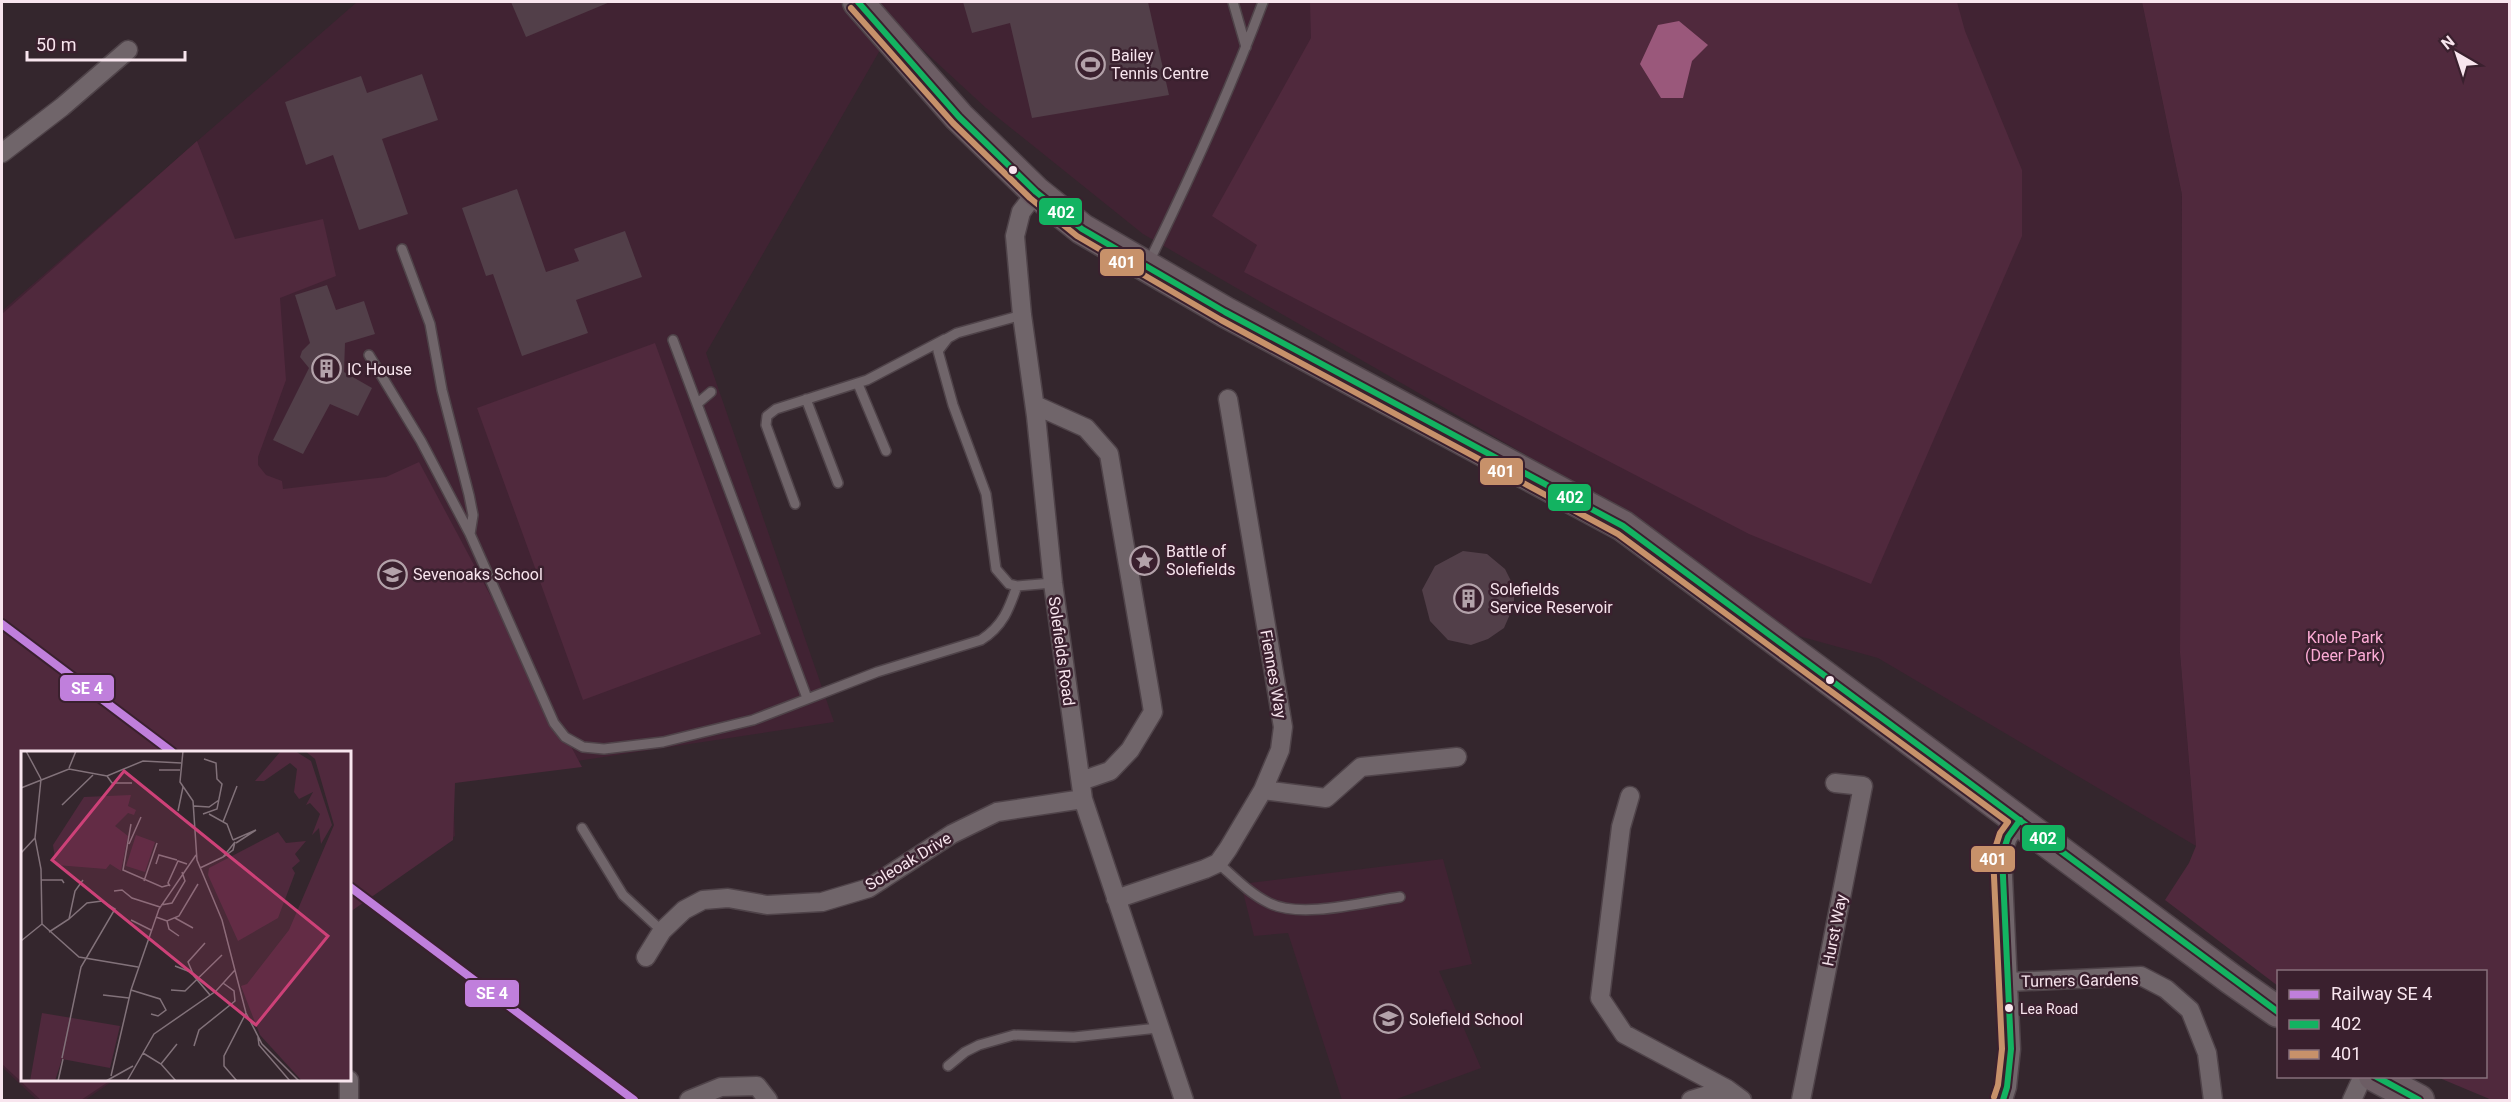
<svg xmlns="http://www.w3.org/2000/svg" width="2511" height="1102" viewBox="0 0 2511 1102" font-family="Roboto,sans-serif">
  <rect width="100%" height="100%" fill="#34262d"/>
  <path fill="#412333" d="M357,2H2142L2182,195L2180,653L2196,846L1878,658L1795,635L1628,514L1143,234L986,108L895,24L706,353L834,722L452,780L455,836L350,912V752H22V1080H114L85,1100H37L2,1067V311Z
    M1443,859L1472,964L1439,971L1481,1068L1394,1100H1342L1288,933L1254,936L1241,884Z"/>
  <path fill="#50293d" d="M1310,2H1957L1965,31L2022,170V236L1871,584L1749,534L1244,272L1257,245L1212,216L1311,38Z
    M2142,2H2509V1100H2492L2437,1077L2486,1076V972H2278V986L2165,900L2189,863L2196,846L2180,653L2182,195Z
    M197,141L235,239L323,219L336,276L280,298L286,380L258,457V465L266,475L282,481L283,489L386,477L419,462L582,767L455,783L453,840L350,912V752H22V1080H111L81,1100H41L2,1064V314Z
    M655,343L761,634L583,700L477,408Z"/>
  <path fill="#9a587b" d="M1679,21L1708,45L1692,61L1683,98H1661L1640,64L1658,25Z"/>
  <path fill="#523f49" d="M511,2H610L526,37Z
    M963,2H1148L1169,95L1032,118L1010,23L972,33Z
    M422,74L438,120L382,139L408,214L359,230L333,155L306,165L285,102L361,76L367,93Z
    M517,189L546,272L579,261L574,249L625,231L642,277L576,300L588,333L522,356L493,274L486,276L462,208Z
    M327,285L336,310L364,301L375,334L345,343L344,372L372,388L358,416L330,404L303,454L273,440L309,368L300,357L302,351L310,343L295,295Z
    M1463,551L1487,554L1505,569L1514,587V605L1504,628L1488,639L1471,645L1448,640L1430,621L1422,590L1435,566Z"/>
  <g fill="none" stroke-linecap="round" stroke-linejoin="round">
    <defs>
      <path id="lane" d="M1233,2L1246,47
        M402,249L430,324L442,390L469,495L473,515L470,534
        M1148,264C1190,178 1230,91 1263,2
        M1022,315L957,333L948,338L938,351L953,405L986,494L996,569L1009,584L1017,586L1053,583
        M673,340L807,698
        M369,355L421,441L470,534L554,723L565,737L583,747L604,749L663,742L753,720L877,672L981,640C1003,626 1009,609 1017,586
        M858,384L886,451
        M806,399L838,483
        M698,403L711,392
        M795,504L766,425L767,416L776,409L867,380L945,339
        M582,828L623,895L662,931
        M1218,863C1234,877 1249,893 1269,903C1301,919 1364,902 1400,897
        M948,1066L965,1052L979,1045L1014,1035L1074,1037L1158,1028"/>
      <path id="street" d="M2,153L62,107L128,50
        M1036,192L1021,212L1015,236L1022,315L1036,416L1053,583L1083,799L1184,1100
        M1035,405L1086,428L1109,454L1151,699L1153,712L1130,750L1110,771L1081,781
        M1263,790L1326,798L1361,767L1457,757
        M1630,796L1621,827L1600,998L1624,1034L1727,1089L1742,1100
        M1116,899L1205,869L1218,863L1228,849L1263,790L1280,750L1283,727L1228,399
        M646,957L662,931L684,910L703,900L728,898L767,905L822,902L869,888L952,834L997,812L1083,799
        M2009,982L2141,976L2166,989L2190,1010L2207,1053L2213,1100
        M349,1080V1100
        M689,1100L721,1087L757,1086L768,1100
        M1691,1100L1727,1089
        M1801,1100L1863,786L1835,783
        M2003,1100L2007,1087L2011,1049L2002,855L2008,837L2020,820
        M2352,1100L2363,1076"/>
      <path id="primary" d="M858,2L959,117L1036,192L1082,229L1225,312L1623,526L2231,979L2278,1012
        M2374,1076L2419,1100"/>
    </defs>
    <use href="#lane" stroke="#4f4349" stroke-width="12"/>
    <use href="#street" stroke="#4f4349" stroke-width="21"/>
    <use href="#primary" stroke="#4f4349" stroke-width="33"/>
    <use href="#lane" stroke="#70656a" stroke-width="9"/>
    <use href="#street" stroke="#70656a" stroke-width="18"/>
    <use href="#primary" stroke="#6c5d64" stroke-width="30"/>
    <defs>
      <path id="bus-1" d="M858,2L959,117L1036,192L1082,229L1225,312L1623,526L2278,1012
        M2375,1076L2419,1100
        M2003,1100L2007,1087L2011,1049L2002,855L2008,837L2020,820"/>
      <path id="bus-2" d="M851,8L953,123L1030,198L1077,236L1221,320L1618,534L2008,822L2000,833L1993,855L2002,1049L1998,1085L1994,1097"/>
    </defs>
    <use href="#bus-1" stroke="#3a202e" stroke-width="10"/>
    <use href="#bus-2" stroke="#3a202e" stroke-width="10"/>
    <use href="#bus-1" stroke="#13b361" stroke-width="6"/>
    <use href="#bus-2" stroke="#c7916a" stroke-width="6"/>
    <defs>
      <path id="rail-1" d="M2,624L172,752
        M350,887L634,1100"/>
    </defs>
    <use href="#rail-1" stroke="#3a202e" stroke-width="12"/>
    <use href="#rail-1" stroke="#c07fdc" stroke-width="8"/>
  </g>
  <defs>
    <symbol id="stadium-ring" viewBox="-11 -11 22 22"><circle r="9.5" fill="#3a202e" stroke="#b3a2aa" stroke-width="1.5"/><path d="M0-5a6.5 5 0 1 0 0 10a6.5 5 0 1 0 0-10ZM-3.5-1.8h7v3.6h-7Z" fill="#b3a2aa"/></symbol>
    <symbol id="building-ring" viewBox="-11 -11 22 22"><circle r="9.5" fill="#3a202e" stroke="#b3a2aa" stroke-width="1.5"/><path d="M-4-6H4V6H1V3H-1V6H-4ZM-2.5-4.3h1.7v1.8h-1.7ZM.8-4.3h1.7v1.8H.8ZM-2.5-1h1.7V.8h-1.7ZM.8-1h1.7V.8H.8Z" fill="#b3a2aa"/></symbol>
    <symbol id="sight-ring" viewBox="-11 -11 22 22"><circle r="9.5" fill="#3a202e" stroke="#b3a2aa" stroke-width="1.5"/><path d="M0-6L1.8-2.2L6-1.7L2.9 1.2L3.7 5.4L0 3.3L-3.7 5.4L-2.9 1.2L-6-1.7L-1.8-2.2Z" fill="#b3a2aa"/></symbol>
    <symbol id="school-ring" viewBox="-11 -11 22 22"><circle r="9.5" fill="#3a202e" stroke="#b3a2aa" stroke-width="1.5"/><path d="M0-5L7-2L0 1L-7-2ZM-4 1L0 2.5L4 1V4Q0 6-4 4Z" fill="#b3a2aa"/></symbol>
  </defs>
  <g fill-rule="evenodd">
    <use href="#stadium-ring" x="1074" y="48" width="33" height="33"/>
    <use href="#building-ring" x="310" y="352" width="33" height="33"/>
    <use href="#sight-ring" x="1128" y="544" width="33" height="33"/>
    <use href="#school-ring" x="376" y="558" width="33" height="33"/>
    <use href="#building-ring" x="1452" y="582" width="33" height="33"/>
    <use href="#school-ring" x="1372" y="1002" width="33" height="33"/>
  </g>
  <g fill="#f8e5ee" stroke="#3a202e" stroke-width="2">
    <circle cx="1013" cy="170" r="5"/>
    <circle cx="1830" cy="680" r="5"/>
    <circle cx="2009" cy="1008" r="5"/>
  </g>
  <g text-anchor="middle" stroke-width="5" stroke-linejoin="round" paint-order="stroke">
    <g font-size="14" fill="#f8e5ee" stroke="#3a202e" text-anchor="start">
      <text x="2020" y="1014">Lea Road</text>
    </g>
    <g font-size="16" fill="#f8e5ee" stroke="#3a202e" text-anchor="start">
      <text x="1111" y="61">Bailey<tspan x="1111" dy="18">Tennis Centre</tspan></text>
      <text x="347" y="375">IC House</text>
      <text x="1166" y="557">Battle of<tspan x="1166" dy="18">Solefields</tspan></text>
      <text x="413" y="580">Sevenoaks School</text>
      <text x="1490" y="595">Solefields<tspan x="1490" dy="18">Service Reservoir</tspan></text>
      <text x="1409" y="1025">Solefield School</text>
    </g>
    <g font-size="16" fill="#fcabd5" stroke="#3a202e">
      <text x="2345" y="643">Knole Park<tspan x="2345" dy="18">(Deer Park)</tspan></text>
    </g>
    <g font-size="16" fill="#f8e5ee" stroke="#3a202e">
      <text transform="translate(1062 651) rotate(82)" y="6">Solefields Road</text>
      <text transform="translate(1274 674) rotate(80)" y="6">Fiennes Way</text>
      <text transform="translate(908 861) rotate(-31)" y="6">Soleoak Drive</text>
      <text transform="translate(1834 930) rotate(-79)" y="6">Hurst Way</text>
      <text transform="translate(2080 980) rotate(-1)" y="6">Turners Gardens</text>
    </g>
  </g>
  <g transform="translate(21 751)">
    <rect width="330" height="330" fill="#34262d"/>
    <path d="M260,0H274L290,10L311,74L300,93L298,77L291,84L299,63L289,52L285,54L292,41L278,48L273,41L276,18L269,12L243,30H234ZM284,0H330V330H281L239,284L220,235L226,233L268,179L313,74L294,8ZM110,44L107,55L115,59L113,64L107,62L94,75L107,85L100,120L89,113L85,118L35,114L32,94L63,46ZM257,81L265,92L285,90L274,103L279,110L271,117L274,122L257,167L217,190L187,124L188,117ZM115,84L134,91L124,121L105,115ZM21,262L99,275L89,317L41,308L34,330H9Z" fill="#50293d"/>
    <path fill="none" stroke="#82727a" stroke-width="1.5" d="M5,0L20,28M162,0L159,31L172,50L176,109L201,169L225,262L241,293L278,330M48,17L55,0M138,19H159M86,25L91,32H111M20,28L14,87L20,118L21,173L58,206L117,216M0,37L48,18L86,25L122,10L160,12M41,54L72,24M173,55L188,56L198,49M157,60L162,36M182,63L196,58L201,33L196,28L195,12L183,8M188,63L206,73L212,89M202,71L216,35M110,73L102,119L141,136L148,134M212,89L235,79L215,92M108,93L120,66M0,102L14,87M135,113L138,104L156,109M179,117L202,106L212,99L214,91L202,106M20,129H41L43,132M123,130L136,92M149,135L147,132L157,110L166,113M93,140L101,139L111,147L139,156M140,154L151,152L164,130L161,121M135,166L146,170L158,165L177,133M154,167L172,177M110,169L130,179M146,170L148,178L158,185M28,181L48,168L54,140L62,129M0,190L21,173M184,192L167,211L173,225L189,244M154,215L172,222M110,239L139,248L145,259L137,265L130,263M150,239L164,240L201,204M82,244L108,247M237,286L238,294L269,330M173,295L178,279L214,250L213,240L202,232M122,302L140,313L155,330M41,307L60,216L94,158L81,150L66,152L48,168M140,313L156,293M90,325L110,239L138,158L175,104M37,330L42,308M85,330L112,315M106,330L133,283L195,240L214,219M216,330L203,315V305L225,262"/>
    <path fill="#cd4178" fill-opacity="0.15" stroke="#cd4178" stroke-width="3" d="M103,20L307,185L235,274L31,109Z"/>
    <rect width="330" height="330" fill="none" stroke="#f8e5ee" stroke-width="3"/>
  </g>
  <g stroke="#3a202e" stroke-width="2">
    <rect x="1038" y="197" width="45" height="29" rx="6" fill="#13b361"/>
    <rect x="1099" y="248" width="46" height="29" rx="6" fill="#c7916a"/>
    <rect x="1479" y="457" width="45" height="29" rx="6" fill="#c7916a"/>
    <rect x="1547" y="483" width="45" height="29" rx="6" fill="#13b361"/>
    <rect x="59" y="674" width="56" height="28" rx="6" fill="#c07fdc"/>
    <rect x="2021" y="824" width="45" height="28" rx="6" fill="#13b361"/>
    <rect x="1970" y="845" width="46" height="28" rx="6" fill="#c7916a"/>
    <rect x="464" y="979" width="56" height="29" rx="6" fill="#c07fdc"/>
  </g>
  <g font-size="16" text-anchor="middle" font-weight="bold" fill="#fff">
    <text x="1061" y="218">402</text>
    <text x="1122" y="268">401</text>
    <text x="1501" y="477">401</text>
    <text x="1570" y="503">402</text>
    <text x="87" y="694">SE 4</text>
    <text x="2043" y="844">402</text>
    <text x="1993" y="865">401</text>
    <text x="492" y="999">SE 4</text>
  </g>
  <rect width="2511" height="1102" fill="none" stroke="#f8e5ee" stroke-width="6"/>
  <rect x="2277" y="970" width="210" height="108" fill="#3a202e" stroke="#866f7b" stroke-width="1.5"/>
  <rect x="2289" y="990" width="30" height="9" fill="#c07fdc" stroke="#866f7b" stroke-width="1.5"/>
  <text x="2331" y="1000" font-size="18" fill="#f8e5ee">Railway SE 4</text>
  <rect x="2289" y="1020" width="30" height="9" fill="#13b361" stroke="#866f7b" stroke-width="1.5"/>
  <text x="2331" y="1030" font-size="18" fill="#f8e5ee">402</text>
  <rect x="2289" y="1050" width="30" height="9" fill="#c7916a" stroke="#866f7b" stroke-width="1.5"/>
  <text x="2331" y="1060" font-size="18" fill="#f8e5ee">401</text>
  <g transform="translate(2457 54) rotate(321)" stroke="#3a202e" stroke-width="4.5" paint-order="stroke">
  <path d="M0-4.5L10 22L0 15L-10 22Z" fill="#f8e5ee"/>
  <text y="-9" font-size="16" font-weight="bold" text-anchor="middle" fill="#f8e5ee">N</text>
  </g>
  <path d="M27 51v9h158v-9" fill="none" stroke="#f8e5ee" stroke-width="3"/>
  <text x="36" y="51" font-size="18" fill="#f8e5ee" stroke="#3a202e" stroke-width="4.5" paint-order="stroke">50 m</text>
</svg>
